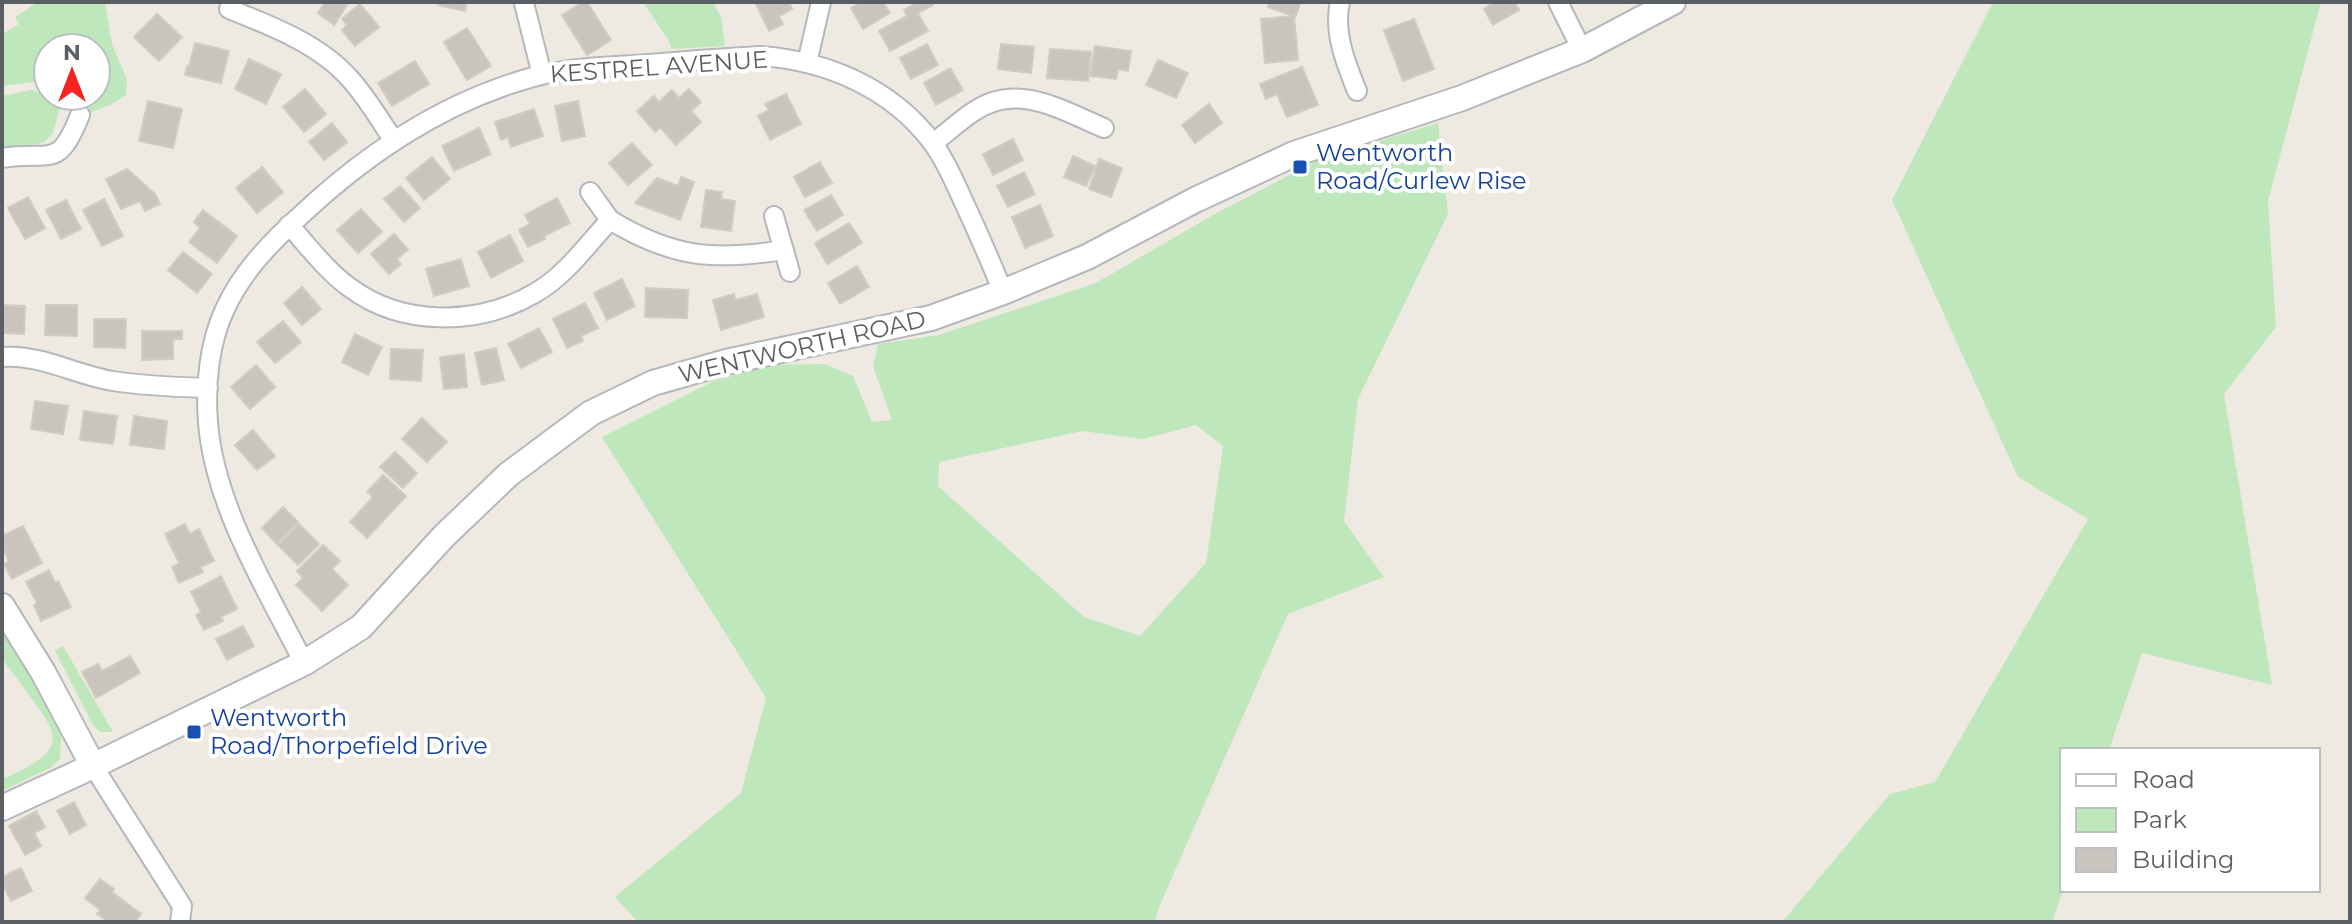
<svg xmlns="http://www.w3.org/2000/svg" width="2352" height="924" viewBox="0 0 2352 924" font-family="Montserrat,sans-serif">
  <rect width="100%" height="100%" fill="#eeeae1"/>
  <path fill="#bee7bb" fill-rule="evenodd" d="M38,2H105L112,44L127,80L126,95L112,104L89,113L82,102L70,96H96V48H48V87L33,82L2,86V34L19,24L15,17Z
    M643,2H713L721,17L725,46L671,49L670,43Z
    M1993,2H2321L2268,201L2276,327L2224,394L2272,685L2142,653L2109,750H2062L2063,890L2052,922H1782L1890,794L1935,782L2088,519L2018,477L1892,200Z
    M31,90L52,96L61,103L53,133L43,143L2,148V96Z
    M1438,123L1448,214L1358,399L1344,521L1384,577L1288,614L1159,907L1155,922H638L615,897L741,793L766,698L602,437L714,381L769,365L824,364L853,376L872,422L892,420L873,366L878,344L939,335L1096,283L1213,215L1320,159ZM1196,425L1223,446L1206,563L1140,636L1084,617L938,486L939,462L1082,431L1143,439Z
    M2,628L52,715L61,735L60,759L50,768L2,791V779C76,747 58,735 18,680C13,673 7,666 3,659C0,651 2,637 2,628Z
    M63,646L113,732H100L93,725L55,651Z"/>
  <path fill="#c9c5be" stroke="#d3cbbf" stroke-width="2" d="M325,2H349L334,25L318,13Z
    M438,2H467L465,11L438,5Z
    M583,2H587L611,40L587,55L562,15Z
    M755,2H789L792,9L779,16L783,24L769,31Z
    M862,2H883L890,13L863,29L851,8Z
    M918,2H932L933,5L918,13L928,31L890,51L879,31L907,16L904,10Z
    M1270,2H1301L1295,17L1268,7Z
    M1494,2H1515L1519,10L1493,25L1484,9Z
    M360,4L379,27L355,46L342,30L347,25L342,19Z
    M157,14L182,37L159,61L134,37Z
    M1294,16L1298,60L1265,63L1261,19Z
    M1414,19L1434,69L1403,81L1384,30Z
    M467,28L491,66L467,80L444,42Z
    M195,43L229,51L221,83L185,75L187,66L189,67Z
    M927,44L938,65L911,79L900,58Z
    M1001,44L1034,47L1031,73L998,69Z
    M1095,46L1131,51L1128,71L1118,69L1116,79L1090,76Z
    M1050,49L1091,52L1088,81L1047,78Z
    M249,59L281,74L266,104L235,89Z
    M1158,60L1188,73L1176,98L1146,85Z
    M415,61L429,84L392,106L378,83Z
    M1302,67L1318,105L1287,117L1277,94L1266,99L1260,84Z
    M950,68L963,90L936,105L924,83Z
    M305,89L326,114L304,132L283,107Z
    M689,89L701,102L691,111L701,122L676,145L660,127L655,132L637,111L654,96L659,102L672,90L679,98Z
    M786,94L801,124L770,140L758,116L769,110L765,104Z
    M148,101L182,109L173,148L139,141Z
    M578,101L585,136L562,141L555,106Z
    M1209,104L1222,123L1195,143L1182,125Z
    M534,109L543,136L511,147L508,137L501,140L495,122Z
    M332,123L347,142L324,160L309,142Z
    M479,128L491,154L454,171L442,146Z
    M1013,139L1023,160L993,175L983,154Z
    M632,143L652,165L628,185L609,163Z
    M1073,156L1095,166L1086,186L1064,177Z
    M432,157L450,179L424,200L406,178Z
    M1099,159L1122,168L1111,197L1089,189Z
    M820,162L832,183L805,197L794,177Z
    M262,167L283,192L257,213L236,188Z
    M127,169L155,194L160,204L145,211L140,201L121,209L106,179Z
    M1024,172L1035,194L1008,207L997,186Z
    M681,177L694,182L680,220L635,203L657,178L678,186Z
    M400,186L420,208L404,222L384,199Z
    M706,190L722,192L721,199L735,201L731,231L701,227Z
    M831,195L843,215L817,231L804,210Z
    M28,197L45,228L25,239L8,208Z
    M557,198L570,223L544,236L545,239L528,247L519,230L530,224L525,215Z
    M104,199L123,236L102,246L83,210Z
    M66,200L81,229L61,239L46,210Z
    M1040,205L1053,236L1025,248L1012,217Z
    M361,209L382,232L358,253L337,230Z
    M203,210L237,236L217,263L189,242L200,228L194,222Z
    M849,223L862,243L827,264L815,243Z
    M394,234L408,250L397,259L401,264L389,274L371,254Z
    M510,235L523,261L491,278L478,252Z
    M183,252L212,274L197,293L168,270Z
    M461,259L469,286L434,296L426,269Z
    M857,266L869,287L840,304L828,283Z
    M622,279L635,306L607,320L594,293Z
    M302,287L321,309L302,325L284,303Z
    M646,288L688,290L687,318L645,317Z
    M734,294L735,300L757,294L764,317L721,330L713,300Z
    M585,303L598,328L581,336L583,341L567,348L553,319Z
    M2,305L25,306L24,334L2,333Z
    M46,305H77V336L45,335Z
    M94,319H126L125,348L94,347Z
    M283,321L301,342L275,363L257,342Z
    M539,328L552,352L521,368L508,344Z
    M142,331H182V339H173V359L142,360Z
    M355,334L382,347L368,375L342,362Z
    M496,348L504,380L482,385L475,353Z
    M391,349L423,350L421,381L390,379Z
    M464,354L467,387L444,389L440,357Z
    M256,365L275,387L250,409L231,387Z
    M35,401L68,406L63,434L31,429Z
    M84,411L117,416L113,444L80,440Z
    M134,416L167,421L164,449L130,445Z
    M422,418L447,442L427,462L402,439Z
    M253,430L275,456L257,470L235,445Z
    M395,452L417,473L403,488L380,467Z
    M383,475L406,496L367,538L350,522L373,497L367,492Z
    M283,507L298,522L277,544L262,528Z
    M185,524L190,534L199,529L214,561L200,567L203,572L179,583L172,567L179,563L165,534Z
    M299,524L319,544L298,565L278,545Z
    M23,526L42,563L12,579L4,564L9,561L2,547V536Z
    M323,545L340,561L332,569L348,585L322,611L296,585L303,578L297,571Z
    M49,570L55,583L58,581L71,607L41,621L34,605L37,603L26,582Z
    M221,576L237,609L221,617L223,621L204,630L196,615L201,612L191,592Z
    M243,626L254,646L227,660L216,639Z
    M130,656L140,673L96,698L82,672L98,664L102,671Z
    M74,802L86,825L70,834L57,811Z
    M36,811L45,827L34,833L41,846L25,855L9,826Z
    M21,868L32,891L11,901L2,883V877Z
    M100,879L114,889L112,892L141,914L135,922H109L97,914L100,910L85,898Z"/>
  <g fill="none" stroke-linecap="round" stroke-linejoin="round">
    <defs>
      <path id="minor" d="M1340,2C1333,32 1346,64 1357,91
        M1558,2L1582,50
        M524,3L542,75
        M229,9C272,26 321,45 351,80C367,98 380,120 394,141
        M807,63L821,2
        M933,143C947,133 959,121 973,112C1016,81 1061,110 1104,128
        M2,158C51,150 58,171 80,115
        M590,192L610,220
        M774,216L790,272
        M289,225C308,246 327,271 349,287C402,327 479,326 535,293C565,276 587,245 610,220C673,258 713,261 784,250
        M2,357C41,354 75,375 113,381C144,386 176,387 208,388
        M304,663C267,590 214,505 208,422C205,386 209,343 225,309C242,272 270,243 300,216C368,152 446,100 537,76C568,68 602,67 634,65C676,62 718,58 761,56C827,61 891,88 932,142C944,158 953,178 961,196C976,228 990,260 1003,292
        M93,766L182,906L180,922"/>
      <path id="tertiary" d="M2,606L43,672L93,766
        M2,808L93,766L304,663L361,627L444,536L509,474L591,413L653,383L726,362L931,318L1003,292L1087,257L1195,200L1294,154L1462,98L1582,50L1673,2"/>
    </defs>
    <use href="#minor" stroke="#b4b8bd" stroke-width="22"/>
    <use href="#tertiary" stroke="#b4b8bd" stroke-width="28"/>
    <use href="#minor" stroke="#fff" stroke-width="18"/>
    <use href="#tertiary" stroke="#fff" stroke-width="24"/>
  </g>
  <g fill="#1a4fb4" stroke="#fff" stroke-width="3">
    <rect x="1292" y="159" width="16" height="16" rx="4"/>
    <rect x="186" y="724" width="16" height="16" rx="4"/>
  </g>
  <g text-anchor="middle" stroke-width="8" stroke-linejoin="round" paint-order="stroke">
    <g font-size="24" fill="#5a5f63" stroke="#fff">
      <text transform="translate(659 67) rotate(-4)" y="8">KESTREL AVENUE</text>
      <text transform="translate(802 347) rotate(-13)" y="8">WENTWORTH ROAD</text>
    </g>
    <g font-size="24" fill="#164399" stroke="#fff" text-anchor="start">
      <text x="1316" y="161">Wentworth<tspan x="1316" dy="28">Road/Curlew Rise</tspan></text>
      <text x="210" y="726">Wentworth<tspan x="210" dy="28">Road/Thorpefield Drive</tspan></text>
    </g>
  </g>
  <rect width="2352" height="924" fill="none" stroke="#5a5f63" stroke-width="8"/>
  <rect x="2060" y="748" width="260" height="144" fill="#ffffff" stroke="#bdbfc1" stroke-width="2"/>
  <rect x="2076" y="774" width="40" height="12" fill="#ffffff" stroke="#bdbfc1" stroke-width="2"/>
  <text x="2132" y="788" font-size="24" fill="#5a5f63">Road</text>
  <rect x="2076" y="808" width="40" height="24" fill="#bee7bb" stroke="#bdbfc1" stroke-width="2"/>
  <text x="2132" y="828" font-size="24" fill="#5a5f63">Park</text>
  <rect x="2076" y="848" width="40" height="24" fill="#c9c5be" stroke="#bdbfc1" stroke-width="2"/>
  <text x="2132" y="868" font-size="24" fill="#5a5f63">Building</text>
  <g transform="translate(72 72)"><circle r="38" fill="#ffffff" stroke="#bdbfc1" stroke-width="2"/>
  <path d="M0-6L14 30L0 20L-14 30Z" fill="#f42321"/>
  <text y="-12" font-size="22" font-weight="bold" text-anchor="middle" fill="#5a5f63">N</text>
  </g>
</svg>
